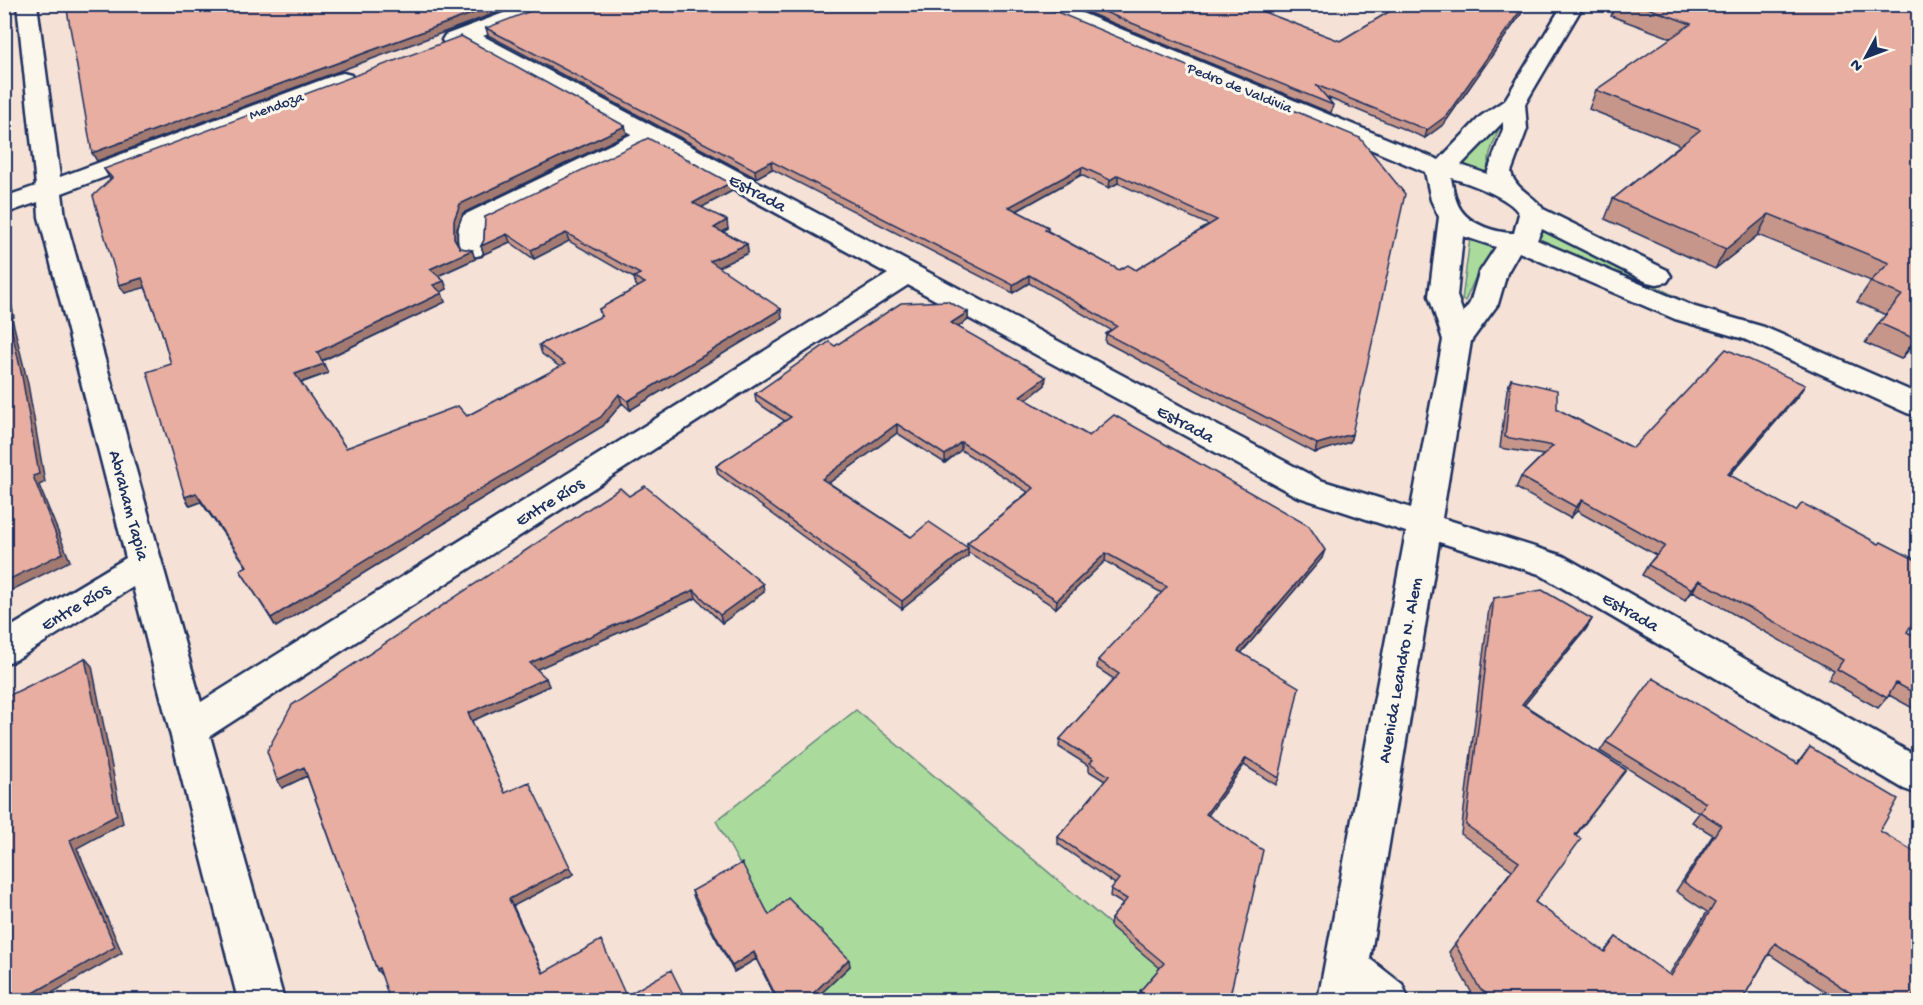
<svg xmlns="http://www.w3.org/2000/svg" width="1923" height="1005" viewBox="0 0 1923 1005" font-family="'Gochi Hand',sans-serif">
  <rect width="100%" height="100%" fill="#f5e1d6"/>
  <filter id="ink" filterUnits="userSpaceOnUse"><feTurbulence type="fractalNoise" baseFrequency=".0167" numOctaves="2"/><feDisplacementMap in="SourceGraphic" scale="12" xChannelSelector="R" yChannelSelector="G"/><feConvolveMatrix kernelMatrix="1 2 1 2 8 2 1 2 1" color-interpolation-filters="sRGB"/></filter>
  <g filter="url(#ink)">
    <path fill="#abdb9c" stroke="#63857d" stroke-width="1.5" d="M1500,125L1490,153L1486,177L1462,166Z
      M1542,228L1692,305L1537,241Z
      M1470,238L1494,248L1477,274L1465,301L1462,300Z
      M856,710L1200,1000H815L716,821Z"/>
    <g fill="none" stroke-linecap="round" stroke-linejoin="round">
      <defs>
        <path id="minor" d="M17,4H37L60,177L335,75L343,73L351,75L354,80L351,85L62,193L65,217L201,702L888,274L650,144L486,224L485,249L481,255L472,257L463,255C456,245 457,224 464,215L632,134L465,43L453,46L445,45L442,40L445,35L528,4H558L555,8L483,36L1320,480L1411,508L1443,340L1429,296L1439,217L1431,200L1425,172L1034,8L1031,4H1060L1439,160L1481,116L1505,100L1563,4H1584L1525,104L1527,129L1511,172C1514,189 1534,195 1543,209L1667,270L1671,276L1667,282L1657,284L1647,282L1542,229L1537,240L1695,307L1764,327L1918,394V416L1907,413L1744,339L1675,319L1519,252L1507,273L1498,304L1471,341L1442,518L1563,556L1918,757V794L1904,789L1539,574L1439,542L1370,959L1402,984L1409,1000H1318L1406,532L1296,496L908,285L210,736L284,1000H238L133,587L17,659L4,664V631L126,558L39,217L38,202L4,214V197L36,186ZM1503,122V129L1487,174L1461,165ZM1451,178C1467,182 1512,198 1519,214L1514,233C1497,233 1471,225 1461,210C1455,202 1453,188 1451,178ZM1463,236L1496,247L1479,273L1470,303L1463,313L1457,296Z"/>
      </defs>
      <use href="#minor" stroke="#1b2f5e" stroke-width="5"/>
      <use href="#minor" fill="#fbf7ec" fill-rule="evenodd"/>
    </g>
    <path fill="#c7968a" stroke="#1b2f5e" stroke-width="1.5" fill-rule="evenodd" d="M1067,4H1249L1247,6L1340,41L1402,4H1528L1444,124L1425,138L1326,97L1333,105L1331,113Z
      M1616,4H1905L1918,9V339L1901,359L1865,343L1879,323L1886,315L1857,302L1871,281L1758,235L1715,269L1605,219L1613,199L1680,145L1589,109L1596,90L1671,38L1611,16Z
      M486,28L1360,138L1352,434L1350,442L1315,453L1105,342L1106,334L1111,330L1029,283L1013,293L772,169L756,178L488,35ZM1081,175L1109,188L1118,183L1209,225L1136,270H1119L1048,231V227L1017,211Z
      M625,126L627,134L463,213L457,229V243L460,248L472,250L475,259L438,276L444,281L447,289L441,292L445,302L322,361L328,373L301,383L346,448L467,416L560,367L542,354L539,345L601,317L599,309L638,287L636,285L634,278L569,241L534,259L510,242L484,254L481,246L484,240L485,217L730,183L732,191L702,207L728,229L723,232L747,244L748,253L718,267L782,318L630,410L622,403L603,426L466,508V510L276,627L240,570L247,567L201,502L190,506L185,497L171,364L161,329L145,287L125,293L119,285L110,179L104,169Z
      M968,312V320L958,327L1045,385L1026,400L1089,436L1322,558L1241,653L1279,778L1276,785L1244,765L1208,815L1229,1000H1141L1138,998L1140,991L1160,968L1110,926L1111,919L1123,904L1110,896L1111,889L1115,884L1058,844V837L1105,781L1089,771V766L1059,747L1060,739L1114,679L1097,668L1098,660L1162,593L1105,561L1056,608L968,552V556L902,609L718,474L716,466L785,421L756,402L755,394L835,346ZM897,433L945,463L961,450L1028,492L967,543V547L911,537L829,483Z
      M1511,379L1557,409L1633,448L1798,396L1730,475L1907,632L1918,639V711L1889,695L1878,708L1828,680L1834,671L1693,591L1685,600L1642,575L1648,565L1656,555L1577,511L1570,518L1516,488L1521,477L1543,455L1500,448L1507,390Z
      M629,496L764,592L722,623L696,598L537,669L549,686L472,721L505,793L570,867L574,874L513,906L543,972L626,996L686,1000L382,976L377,970L307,776L282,788Z
      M1494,598L1592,619L1586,629L1524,705L1626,770L1576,835L1535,902L1604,952L1616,937L1669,975L1707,912L1676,891L1713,835L1692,822L1699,813L1600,751L1606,742L1797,764L1810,747L1880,831L1911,1000H1838L1769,954L1742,1000H1479L1474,997L1449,952L1455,944L1512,870L1461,834L1489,608Z
      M692,891L769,915L850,966L814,1000H777L756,959L734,972L694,898Z"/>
    <path fill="#a27a71" stroke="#1b2f5e" stroke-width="1.5" d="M498,4H520L97,161L92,153Z
      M1525,4H1528L1444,124L1425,138L1427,130Z
      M625,126L627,134L463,213L457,229V246L454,238V220L460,204Z
      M771,161L772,169L756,178L755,170Z
      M1082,167L1081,175L1009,215V207Z
      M1118,175V183L1109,188L1110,180Z
      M730,183L732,191L695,211L693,203Z
      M1769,214L1758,235L1715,269L1726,249Z
      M727,220L728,229L715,236L714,228Z
      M566,233L569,241L534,259L531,250Z
      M507,234L510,242L484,254L481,246Z
      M747,244L748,253L712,270L710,261Z
      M472,250L475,259L433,278L430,269Z
      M4,268L14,317L12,318L28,384L45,482L39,485L70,561L4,594V582L33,476L7,309L4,286Z
      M1029,275V283L1013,293V285Z
      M142,278L147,287L125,293L119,285Z
      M444,281L447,289L437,294L433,285Z
      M442,293L445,302L321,361L317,352Z
      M781,309L782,318L630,410L628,401Z
      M968,312V320L951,331V323Z
      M1918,335V339L1901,359L1915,339Z
      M324,364L328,373L299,383L295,374Z
      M1046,377L1045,385L1020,405V396Z
      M1805,385L1798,396L1721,485L1728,474Z
      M619,394L622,403L603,426L466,508V510L276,627L271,618L462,500Z
      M897,424V433L823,487L822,479Z
      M1352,434L1350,442L1315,453L1317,444Z
      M961,442V450L945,463V455Z
      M196,493L201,502L190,506L185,497Z
      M1582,500L1577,511L1570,518L1576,507Z
      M968,548V556L902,609V601Z
      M1325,550L1322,558L1236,659L1238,651Z
      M1106,553L1105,561L1056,608L1057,600Z
      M1699,580L1693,591L1685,600L1692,589Z
      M763,584L764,592L722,623L720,615Z
      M694,590L696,598L533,671L530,663Z
      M1592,619L1586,629L1517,714L1522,704Z
      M85,658L92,666L123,823L77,848L122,953L40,1000H31L30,995L70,840Z
      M546,678L549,686L472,721L468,713Z
      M1246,758L1244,765L1204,821L1206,814Z
      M304,767L309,775L282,788L277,780Z
      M570,867L574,874L513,906L546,979L509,899Z
      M754,952L756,959L734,972L732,966Z
      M849,959L850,966L814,1000H806Z"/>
    <path fill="#e7aea1" stroke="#1b2f5e" stroke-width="1.5" fill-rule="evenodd" d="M66,4H498L92,153Z
      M549,4H1038L1360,138L1405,194L1352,434L1317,444L1106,334L1117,326L1029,275L1013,285L771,161L755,170L486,28ZM1082,167L1110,180L1118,175L1217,220L1136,270L1128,265L1119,270L1045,230L1048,227L1009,207Z
      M1085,4H1243L1340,41L1402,4H1525L1446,116L1427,130L1316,85L1333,105Z
      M1637,4H1905L1918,9V335L1915,339L1879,323L1902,295L1870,282L1889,263L1769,214L1726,249L1613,199L1700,130L1596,90L1691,24Z
      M461,36L625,126L460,204L454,220V238L460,248L472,250L430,269L444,281L433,285L442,293L317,352L324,364L295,374L346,448L458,406L467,416L565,364L539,345L602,316L599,309L645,283L634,277L640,274L566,233L531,250L507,234L481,246L484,240L485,217L648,138L730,183L693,203L727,220L714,228L747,244L710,261L781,309L628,401L619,394L601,417L462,500L463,501L271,618L240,570L247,566L196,493L185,497L147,372L171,364L161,329L142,278L119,285L93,196L112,178L104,169Z
      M4,286L9,309H7L22,376L39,474L33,476L63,553L4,582Z
      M947,301L968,312L951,323L1046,377L1020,396L1089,436L1114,415L1309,526L1325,550L1238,651L1299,687L1279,778L1246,758L1206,814L1263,850L1229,1000H1150L1140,991L1164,963L1111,919L1127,899L1111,889L1119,879L1058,837L1109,776L1090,763L1093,760L1060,739L1119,674L1098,660L1167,587L1106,553L1057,600L967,543L1034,488L961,442L945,455L897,424L822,479L911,537L929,522L968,548L902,601L716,466L791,417L755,394L829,342L835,346L901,303Z
      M1726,349L1805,385L1728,474L1796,511L1802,503L1879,544L1881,542L1918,561V614L1907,632L1918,639V695L1896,683L1887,698L1837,669L1843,660L1699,580L1692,589L1648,565L1665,546L1582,500L1576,507L1521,477L1553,446L1505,437L1511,379L1557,390V409L1633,448Z
      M645,486L763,584L720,615L694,590L530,663L546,678L468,713L505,793L529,782L570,867L509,899L543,973L601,940L626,996L671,970L686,1000H390L379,968L377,970L304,767L277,780L267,751L292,705L620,488L629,496Z
      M1542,590L1592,619L1522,704L1626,770L1575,835L1581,839L1535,902L1605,952L1616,937L1671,976L1715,903L1684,882L1721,825L1700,812L1706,803L1606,742L1653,678L1798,764L1810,747L1898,799L1880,831L1918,854V984L1911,1000H1861L1775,943L1742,1000H1496L1480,989L1455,944L1519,862L1466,825L1494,598Z
      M85,658L117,815L70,840L115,947L30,995L31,1000H4V698Z
      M742,863L769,915L788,898L849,959L806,1000H778L754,952L732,966L692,891Z"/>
  </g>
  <g text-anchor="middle" stroke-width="6" stroke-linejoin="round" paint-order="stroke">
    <g font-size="15" fill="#1b2f5e" stroke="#fbf7ec">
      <text transform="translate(1240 87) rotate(22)" y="5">Pedro de Valdivia</text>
      <text transform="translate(276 105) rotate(-20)" y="5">Mendoza</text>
    </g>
    <g font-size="18" fill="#1b2f5e" stroke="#fbf7ec">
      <text transform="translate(758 192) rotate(28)" y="6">Estrada</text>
      <text transform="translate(1186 423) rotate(28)" y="6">Estrada</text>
      <text transform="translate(549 501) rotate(-32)" y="6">Entre Ríos</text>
      <text transform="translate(130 505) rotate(75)" y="6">Abraham Tapia</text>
      <text transform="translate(75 606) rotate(-31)" y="6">Entre Ríos</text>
      <text transform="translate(1631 611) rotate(30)" y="6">Estrada</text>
      <text transform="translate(1399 670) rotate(-80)" y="6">Avenida Leandro N. Alem</text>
    </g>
  </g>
  <rect width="1923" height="1005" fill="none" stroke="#fbf7ec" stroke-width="24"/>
  <rect x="12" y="12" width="1899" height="981" fill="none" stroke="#1b2f5e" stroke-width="2" filter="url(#ink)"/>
  <g transform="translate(1866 57) rotate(229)" stroke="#fbf7ec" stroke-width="4.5" paint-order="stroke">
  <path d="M0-4.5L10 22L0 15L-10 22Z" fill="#1b2f5e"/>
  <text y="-9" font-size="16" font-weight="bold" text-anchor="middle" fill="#1b2f5e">N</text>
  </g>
</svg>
